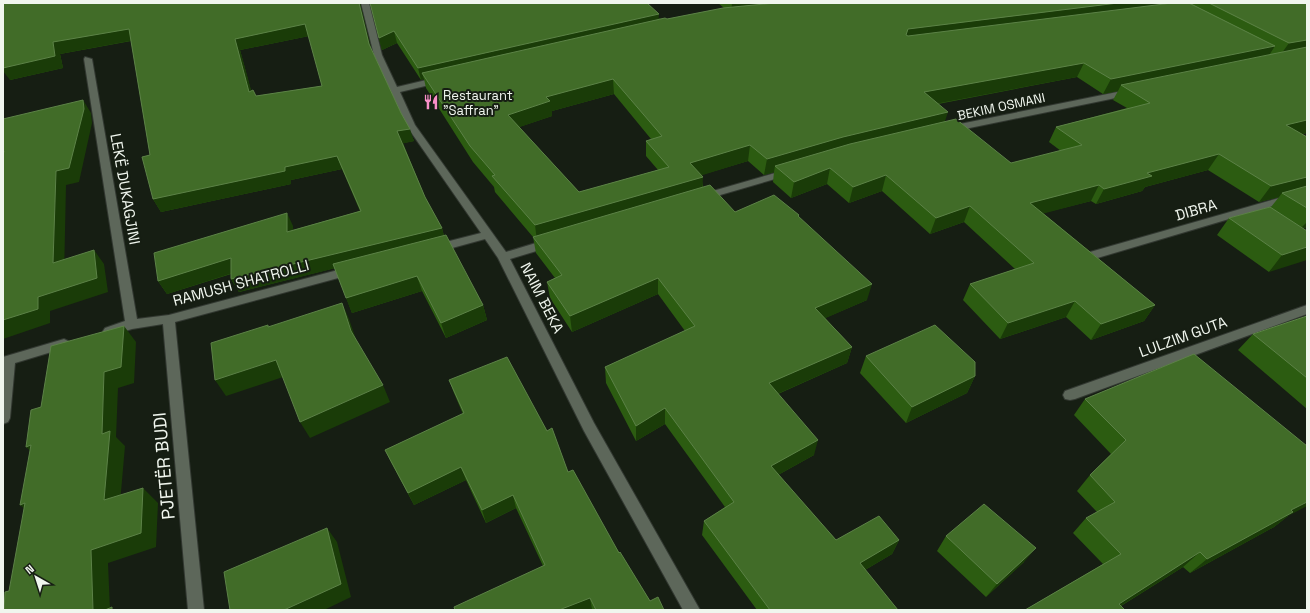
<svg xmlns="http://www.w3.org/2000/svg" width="1310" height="613" viewBox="0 0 1310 613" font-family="'Space Grotesk',sans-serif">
  <rect width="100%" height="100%" fill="#161e13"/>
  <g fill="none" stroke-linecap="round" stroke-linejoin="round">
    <defs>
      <path id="minor" d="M361,3H369L382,55L397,87L439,77L443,80L442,82L400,92L415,125L506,252L549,239L554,243L553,246L510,259L594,423L700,610H683L584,431L498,258L485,239L434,253L428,249L430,246L481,233L406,125L374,55Z
        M85,57L92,59L137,319L169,315L353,266L359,270L353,274L175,322L204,610H188L163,324L132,329L109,336L105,334L103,331L105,328L125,321L84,59Z
        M1132,89L1135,90V94L950,132L945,129L950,126Z
        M789,169L792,170L794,172L792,174L703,200L698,197L699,195Z
        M1307,190V196L1094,259L1088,255L1090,252Z
        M1307,305V314L1075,399L1070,400L1065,399L1063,395L1065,391Z
        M64,339L68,341L70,344L68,347L15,363L10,418L8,422L3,424V357Z"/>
    </defs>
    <use href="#minor" stroke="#323831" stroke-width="2"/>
    <use href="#minor" fill="#5d675a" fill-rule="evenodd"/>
  </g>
  <path fill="#2c5c11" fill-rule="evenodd" d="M3,3H360L370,47L414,141L403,143L425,197L442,228L444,236L483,305L487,320L446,338L422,291L352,313L335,268L239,292L231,279V274L167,294L158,281L293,226V230L360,211L342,169L291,180V184L161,212L153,199L150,155L131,41L60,54L63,68L10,80ZM309,36L322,86L256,96L251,91L240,50Z
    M370,3L667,19L724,8L718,3H1307V133L1302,134L1307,137V227L1303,228L1307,231L1269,272L1217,235L1229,218L1271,207L1279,197L1259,202L1208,170L1145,187L1142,191L1096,204L1091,201L1043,213L1155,305L1144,321L1091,340L1066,317L1000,339L963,300L970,284L1015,269L964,222L930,234L882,191L849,203L827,184L791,198L773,182L774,172L764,175L748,161L701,175L703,187L735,212L799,217L867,300L825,318L852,347L847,363L778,394L814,455L778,475L836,540H899L892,554L865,570L898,610H757L702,535L704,521L725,507L665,424L636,441L606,383L605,367L685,331L658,294L572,332L550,298L547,282L555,278L536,253L533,237L495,192L494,187L473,162L426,88L424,79L421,80L397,43L382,50ZM1077,77L1103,94L1118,91L1113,100L1127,108L1056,127L1049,142L1061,151L1011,163L944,122L938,104ZM614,94L651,139L646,141V156L658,170L579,192L519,127L552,116V111Z
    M1307,316V409L1238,350L1253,334Z
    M866,356L975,376L967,393L906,423L860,373Z
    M449,380L568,472L650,601L664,610H592V609L589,610H455L543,566L516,508L486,523L466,480L414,505L392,464L385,450L463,414L454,393Z
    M1085,399L1288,516L1274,527L1190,573L1183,567L1121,606L1025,610L1103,564L1073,533L1086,518L1097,512L1077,491L1090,475L1111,454L1074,415Z
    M946,536L1024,562L986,597L937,551Z"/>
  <path fill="#1a3c08" d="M359,3H360L373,56L369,44Z
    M732,3H842L731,14Z
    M1118,3H1178L904,44L908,29Z
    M659,14L658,26L422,73L424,79L421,80L418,68Z
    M305,24L309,36L240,50L255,104L249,92L235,39Z
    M129,29L135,40L60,54L63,68L10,80L3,71V68L53,42Z
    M394,31L397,43L382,50L379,38Z
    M1307,40V52L1279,57L1289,43Z
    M1275,46L1266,60L1121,85L1118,91L1103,94L1111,79Z
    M1084,63L1077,77L919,107L924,92Z
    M613,79L614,94L552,111V116L511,130L508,115L546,97Z
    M83,100L91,113L92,123L79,182L66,185L64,277L53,263L56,171Z
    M948,112L943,127L775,166L774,172L764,175L767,159L843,137Z
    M1307,120V133L1275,141L1286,125Z
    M410,129L414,141L401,144L397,131Z
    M750,145L748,161L690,179V163Z
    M1219,154L1208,170L1145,187L1142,191L1096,204L1104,189L1147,173Z
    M337,156L342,169L291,180V184L161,212L153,199L285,167Z
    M830,168L827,184L791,198L794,182Z
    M886,175L882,191L849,203L853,187Z
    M703,177L702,193L537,241L535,225Z
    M1307,177V189L1282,193L1279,197L1259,202L1271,186Z
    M1099,185L1091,201L1023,219L1030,203Z
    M970,206L964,222L930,234L936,218Z
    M287,213L293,226L294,245L287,232Z
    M1307,222V227L1301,228Z
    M442,228L445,241L239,292L231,279Z
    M1307,247V260L1269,272L1282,255Z
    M94,250L104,264L108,292L50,311V323L3,339V320L38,297Z
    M231,258L239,271L167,294L158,281Z
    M417,276L422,291L352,313L346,298Z
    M658,278V294L572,332L570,316Z
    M872,284L867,300L812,324L815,308Z
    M1075,301L1066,317L1000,339L1008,323Z
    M342,303L349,319L359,348L351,331Z
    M483,305L487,320L446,338L441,323Z
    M1155,305L1144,321L1091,340L1101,324Z
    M124,326L136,342L134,383L118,388L116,437L125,446L119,515L104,500L102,434L104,372Z
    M852,347L847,363L766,399L769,383Z
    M276,360L286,376L226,396L215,380Z
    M975,376L967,393L906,423L912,407Z
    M383,385L390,402L310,438L300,422Z
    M665,408V424L636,441V426Z
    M818,440L814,455L767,481L771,466Z
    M31,445L43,462L26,447Z
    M461,467L466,480L414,505L408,493Z
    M143,488L158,503L156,547L108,563L110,610H93L91,550Z
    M513,495L516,508L486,523L482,510Z
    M1307,502V506L1288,516L1274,527L1190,573L1207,559L1291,510Z
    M25,503L38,520L20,505Z
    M327,528L337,542L351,597L324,610H284Z
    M899,540L892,554L853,577L860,563Z
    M1036,548L1024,562L986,597L997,584Z
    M1200,552L1183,567L1114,610L1119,604Z
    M590,598L592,609L589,610H559Z"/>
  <path fill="#416c28" stroke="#5c8247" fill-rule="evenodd" d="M3,3H359L369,44L401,113L410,129L397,131L425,197L442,228L231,279V258L158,281L154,253L287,213V232L361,211L337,156L285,167V171L153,199L142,157L150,155L129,29L53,42L55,56L3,68ZM305,24L322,86L256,96L253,90L249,92L235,39Z
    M370,3H647L659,14L418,68L394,31L379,38Z
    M775,3H1118L908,29L906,35L908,36L1172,3H1188L1191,4L1275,46L1111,79L1084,63L924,92L948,112L843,137L767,159L750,145L690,163L703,177L535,225L492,176L495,175L470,146L422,73L665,18L667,19L723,8ZM613,79L662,136L646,141L669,167L579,192L508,115L550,101L546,97Z
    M1209,3H1307V40L1289,43Z
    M1307,47V120L1286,125L1307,137V177L1271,186L1219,154L1147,173L1152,176L1104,189L1099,185L1030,203L1155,305L1101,324L1075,301L1008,323L970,284L1034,263L970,206L936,218L886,175L853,187L830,168L794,182L775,166L850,144L956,119L1011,163L1082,145L1056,127L1150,103L1121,85Z
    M83,100L84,109L69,168L56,171L53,263L94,250L97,278L38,297V309L3,320V155L4,151H3V119Z
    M710,185L735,212L774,195L799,215L798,216L872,284L815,308L852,347L769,383L818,440L771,466L836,540L879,516L899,540L860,563L898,610H770L704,521L734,502L665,408L636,426L605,367L695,326L658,278L570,316L547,282L562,275L533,237Z
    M1307,186V208L1282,193Z
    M1270,207L1307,231V247L1282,255L1229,218Z
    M446,235L483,305L441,323L417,276L346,298L333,264Z
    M342,303L351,331L383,385L300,422L276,360L215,380L211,343L268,325V327Z
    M1307,316V378L1253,334Z
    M935,325L975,362V376L912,407L866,356Z
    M124,326L121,367L104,372L102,434L110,431L104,500L143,488L141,533L91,550L93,610H4L5,592L9,591L25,503L20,505L31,445L26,447L31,410L41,407L51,346Z
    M1194,354L1307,446V502L1291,510L1293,512L1207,559L1200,552L1119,604L1125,610H1025L1121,554L1086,518L1115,502L1090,475L1126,440L1085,399Z
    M507,357L547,431L552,428L568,472L573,470L619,553L620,552L650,601L658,597L664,610H615L614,609L613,610H596L590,598L559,610H455L454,607L545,565L513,495L482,510L461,467L408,493L385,450L464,413L449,380Z
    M984,504L1036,548L997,584L946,536Z
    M327,528L341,584L284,610H230L224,572Z
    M112,607V610H105Z"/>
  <defs>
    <symbol id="restaurant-bare" viewBox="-9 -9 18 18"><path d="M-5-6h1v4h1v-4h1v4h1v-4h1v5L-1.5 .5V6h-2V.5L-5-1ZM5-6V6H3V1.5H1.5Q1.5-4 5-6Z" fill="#fa8fc8" stroke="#161e13" stroke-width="2.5" paint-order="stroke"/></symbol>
  </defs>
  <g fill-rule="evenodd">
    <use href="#restaurant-bare" x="420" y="91" width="22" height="22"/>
  </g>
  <g text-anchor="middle" stroke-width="4" stroke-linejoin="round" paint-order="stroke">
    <g font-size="13" fill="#f0f6ee" stroke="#161e13" text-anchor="start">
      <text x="443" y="100">Restaurant<tspan x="443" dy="15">"Saffran"</tspan></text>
    </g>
    <g font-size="13" fill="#f0f6ee" stroke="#161e13">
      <text transform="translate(1001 106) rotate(-12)" y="5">BEKIM OSMANI</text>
    </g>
    <g font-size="15" fill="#f0f6ee" stroke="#161e13">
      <text transform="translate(125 189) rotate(80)" y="5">LEKË DUKAGJINI</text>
      <text transform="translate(1196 210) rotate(-16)" y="5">DIBRA</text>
      <text transform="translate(241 283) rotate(-15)" y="5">RAMUSH SHATROLLI</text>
      <text transform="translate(542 298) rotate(63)" y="5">NAIM BEKA</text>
      <text transform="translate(1183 337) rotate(-20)" y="5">LULZIM GUTA</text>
    </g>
    <g font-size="18" fill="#f0f6ee" stroke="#161e13">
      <text transform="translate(164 466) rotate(-95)" y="6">PJETËR BUDI</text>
    </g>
  </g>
  <rect width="1310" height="613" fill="none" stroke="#f0f6ee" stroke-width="8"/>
  <g transform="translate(36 577) rotate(321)" stroke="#161e13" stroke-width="3" paint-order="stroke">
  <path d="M0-3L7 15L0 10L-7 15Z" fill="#f0f6ee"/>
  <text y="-6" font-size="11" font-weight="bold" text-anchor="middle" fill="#f0f6ee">N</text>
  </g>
</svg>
